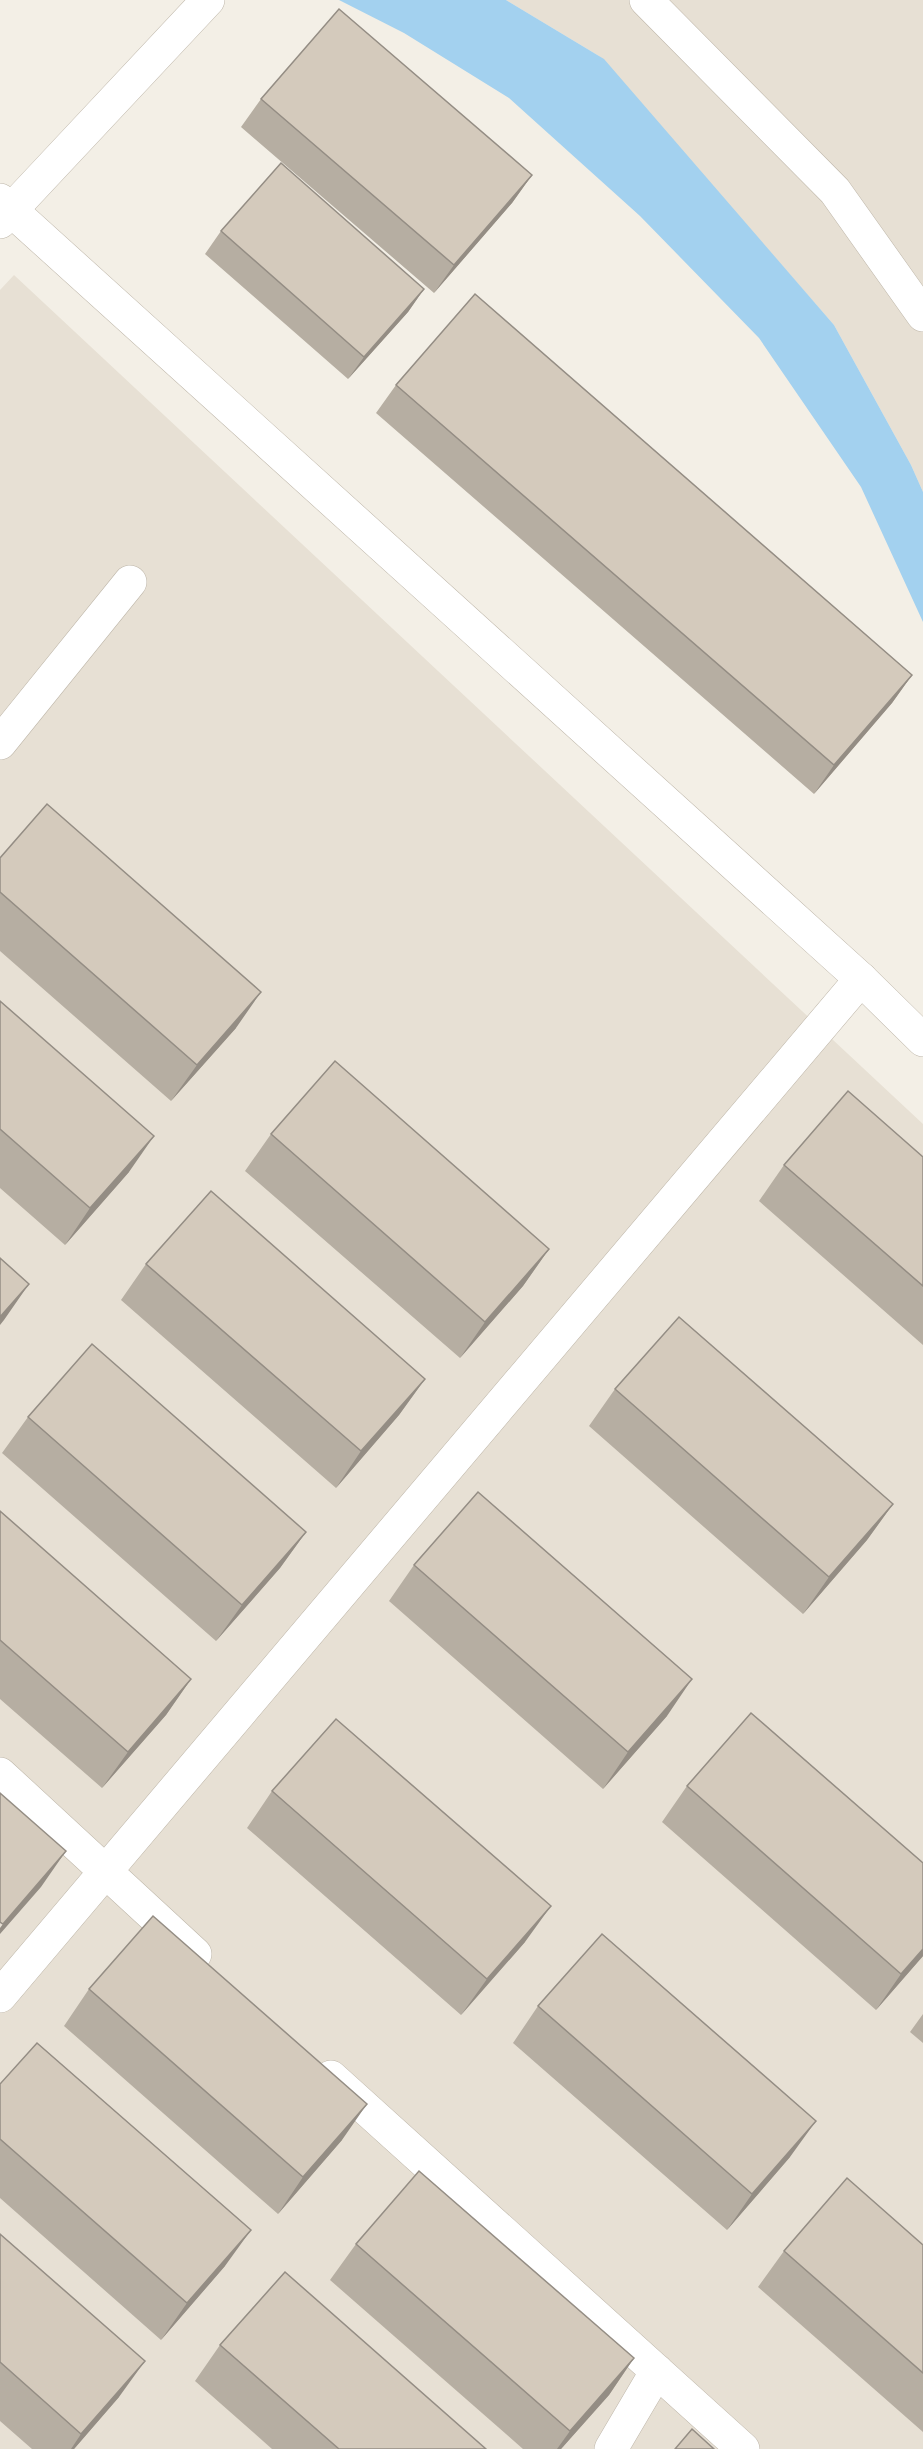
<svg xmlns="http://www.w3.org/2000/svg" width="923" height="2449" viewBox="0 0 923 2449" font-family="'Fira Sans',sans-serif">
  <rect width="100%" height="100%" fill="#f3efe6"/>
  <path fill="#e7e0d4" d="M506,0H923V492L911,465L834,325L599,56Z
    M14,275L923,1124V2449H0V290Z"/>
  <path fill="#a3d1ef" d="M339,0H506L604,59L834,325L911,465L923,492V622L861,487L759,338L640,216L509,98L404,33Z"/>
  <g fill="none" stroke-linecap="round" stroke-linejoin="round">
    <defs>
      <path id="minor" d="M646,0L835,191L923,315
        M0,222L208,0
        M0,743L130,582
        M0,1774L195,1954
        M0,1996L861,979
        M331,2077L743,2449
        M611,2449L657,2371"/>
      <path id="tertiary" d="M0,200L861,979L923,1040"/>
    </defs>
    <use href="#minor" stroke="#beb6a9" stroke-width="34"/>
    <use href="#tertiary" stroke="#beb6a9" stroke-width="34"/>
    <use href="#minor" stroke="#fff" stroke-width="33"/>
    <use href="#tertiary" stroke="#fff" stroke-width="33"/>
  </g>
  <path fill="#b6aea2" d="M261,99L532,175L512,203L434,293L241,127Z
    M221,231L424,289L408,312L348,379L205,254Z
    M396,385L912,675L892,703L814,794L376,413Z
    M0,858L236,1028L171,1101L0,951Z
    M0,1001L129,1172L65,1245L0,1188Z
    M271,1134L549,1249L523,1286L460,1358L245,1171Z
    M923,1157V1345L759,1201L784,1165Z
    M146,1264L425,1379L399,1415L336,1488L121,1300Z
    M615,1389L893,1504L867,1540L803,1614L589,1426Z
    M28,1417L306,1532L280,1568L216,1641L2,1453Z
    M0,1511L191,1679L166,1715L102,1788L0,1699Z
    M414,1565L667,1716L603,1789L389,1601Z
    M687,1786L923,1956L876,2010L662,1822Z
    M272,1791L525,1942L461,2015L247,1828Z
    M89,1989L342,2140L278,2214L64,2026Z
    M538,2006L790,2157L727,2230L513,2043Z
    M923,2014V2043L910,2032Z
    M0,2084L225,2266L161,2340L0,2198Z
    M0,2234L119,2397L74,2449H32L0,2421Z
    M356,2244L634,2358L609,2395L561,2449H523L330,2280Z
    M923,2245V2432L758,2287L784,2251Z
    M220,2345L486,2449H272L195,2381Z"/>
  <path fill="#948d84" d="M532,175L512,203L434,293L454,265Z
    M424,289L408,312L348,379L364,357Z
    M912,675L892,703L814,794L834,765Z
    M261,992L236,1028L171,1101L197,1065Z
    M154,1136L129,1172L65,1245L90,1208Z
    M549,1249L523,1286L460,1358L485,1322Z
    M29,1284L4,1320L0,1325V1317Z
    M425,1379L399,1415L336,1488L361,1451Z
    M893,1504L867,1540L803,1614L829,1577Z
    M306,1532L280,1568L216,1641L242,1605Z
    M191,1679L166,1715L102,1788L128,1752Z
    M692,1679L667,1716L603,1789L628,1752Z
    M66,1851L41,1887L0,1934V1928L3,1924Z
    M551,1906L525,1942L461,2015L487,1979Z
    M923,1949V1956L876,2010L901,1974Z
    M367,2104L342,2140L278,2214L303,2177Z
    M816,2121L790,2157L727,2230L752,2194Z
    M251,2230L225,2266L161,2340L187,2303Z
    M634,2358L609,2395L561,2449H557L570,2431Z
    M145,2361L119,2397L74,2449H71L81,2434Z"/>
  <path fill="#d4cabc" stroke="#948d84" stroke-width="1.5" d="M339,9L532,175L454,265L261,99Z
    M281,163L424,289L364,357L221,231Z
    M475,294L912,675L834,765L396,385Z
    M47,804L261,992L197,1065L0,892V858Z
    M0,1001L154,1136L90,1208L0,1129Z
    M335,1061L549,1249L485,1322L271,1134Z
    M848,1091L923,1157V1286L784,1165Z
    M211,1191L425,1379L361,1451L146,1264Z
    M0,1258L29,1284L0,1317Z
    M679,1317L893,1504L829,1577L615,1389Z
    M92,1344L306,1532L242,1605L28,1417Z
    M478,1492L692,1679L628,1752L414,1565Z
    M0,1511L191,1679L128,1752L0,1640Z
    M751,1713L923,1863V1949L901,1974L687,1786Z
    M336,1719L551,1906L487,1979L272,1791Z
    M0,1793L66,1851L3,1924L0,1922Z
    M153,1916L367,2104L303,2177L89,1989Z
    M602,1934L816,2121L752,2194L538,2006Z
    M37,2043L251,2230L187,2303L0,2139V2084Z
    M419,2171L634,2358L570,2431L356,2244Z
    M847,2178L923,2245V2373L784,2251Z
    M0,2234L145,2361L81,2434L0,2362Z
    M285,2272L486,2449H339L220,2345Z
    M692,2429L714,2449H675Z"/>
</svg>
